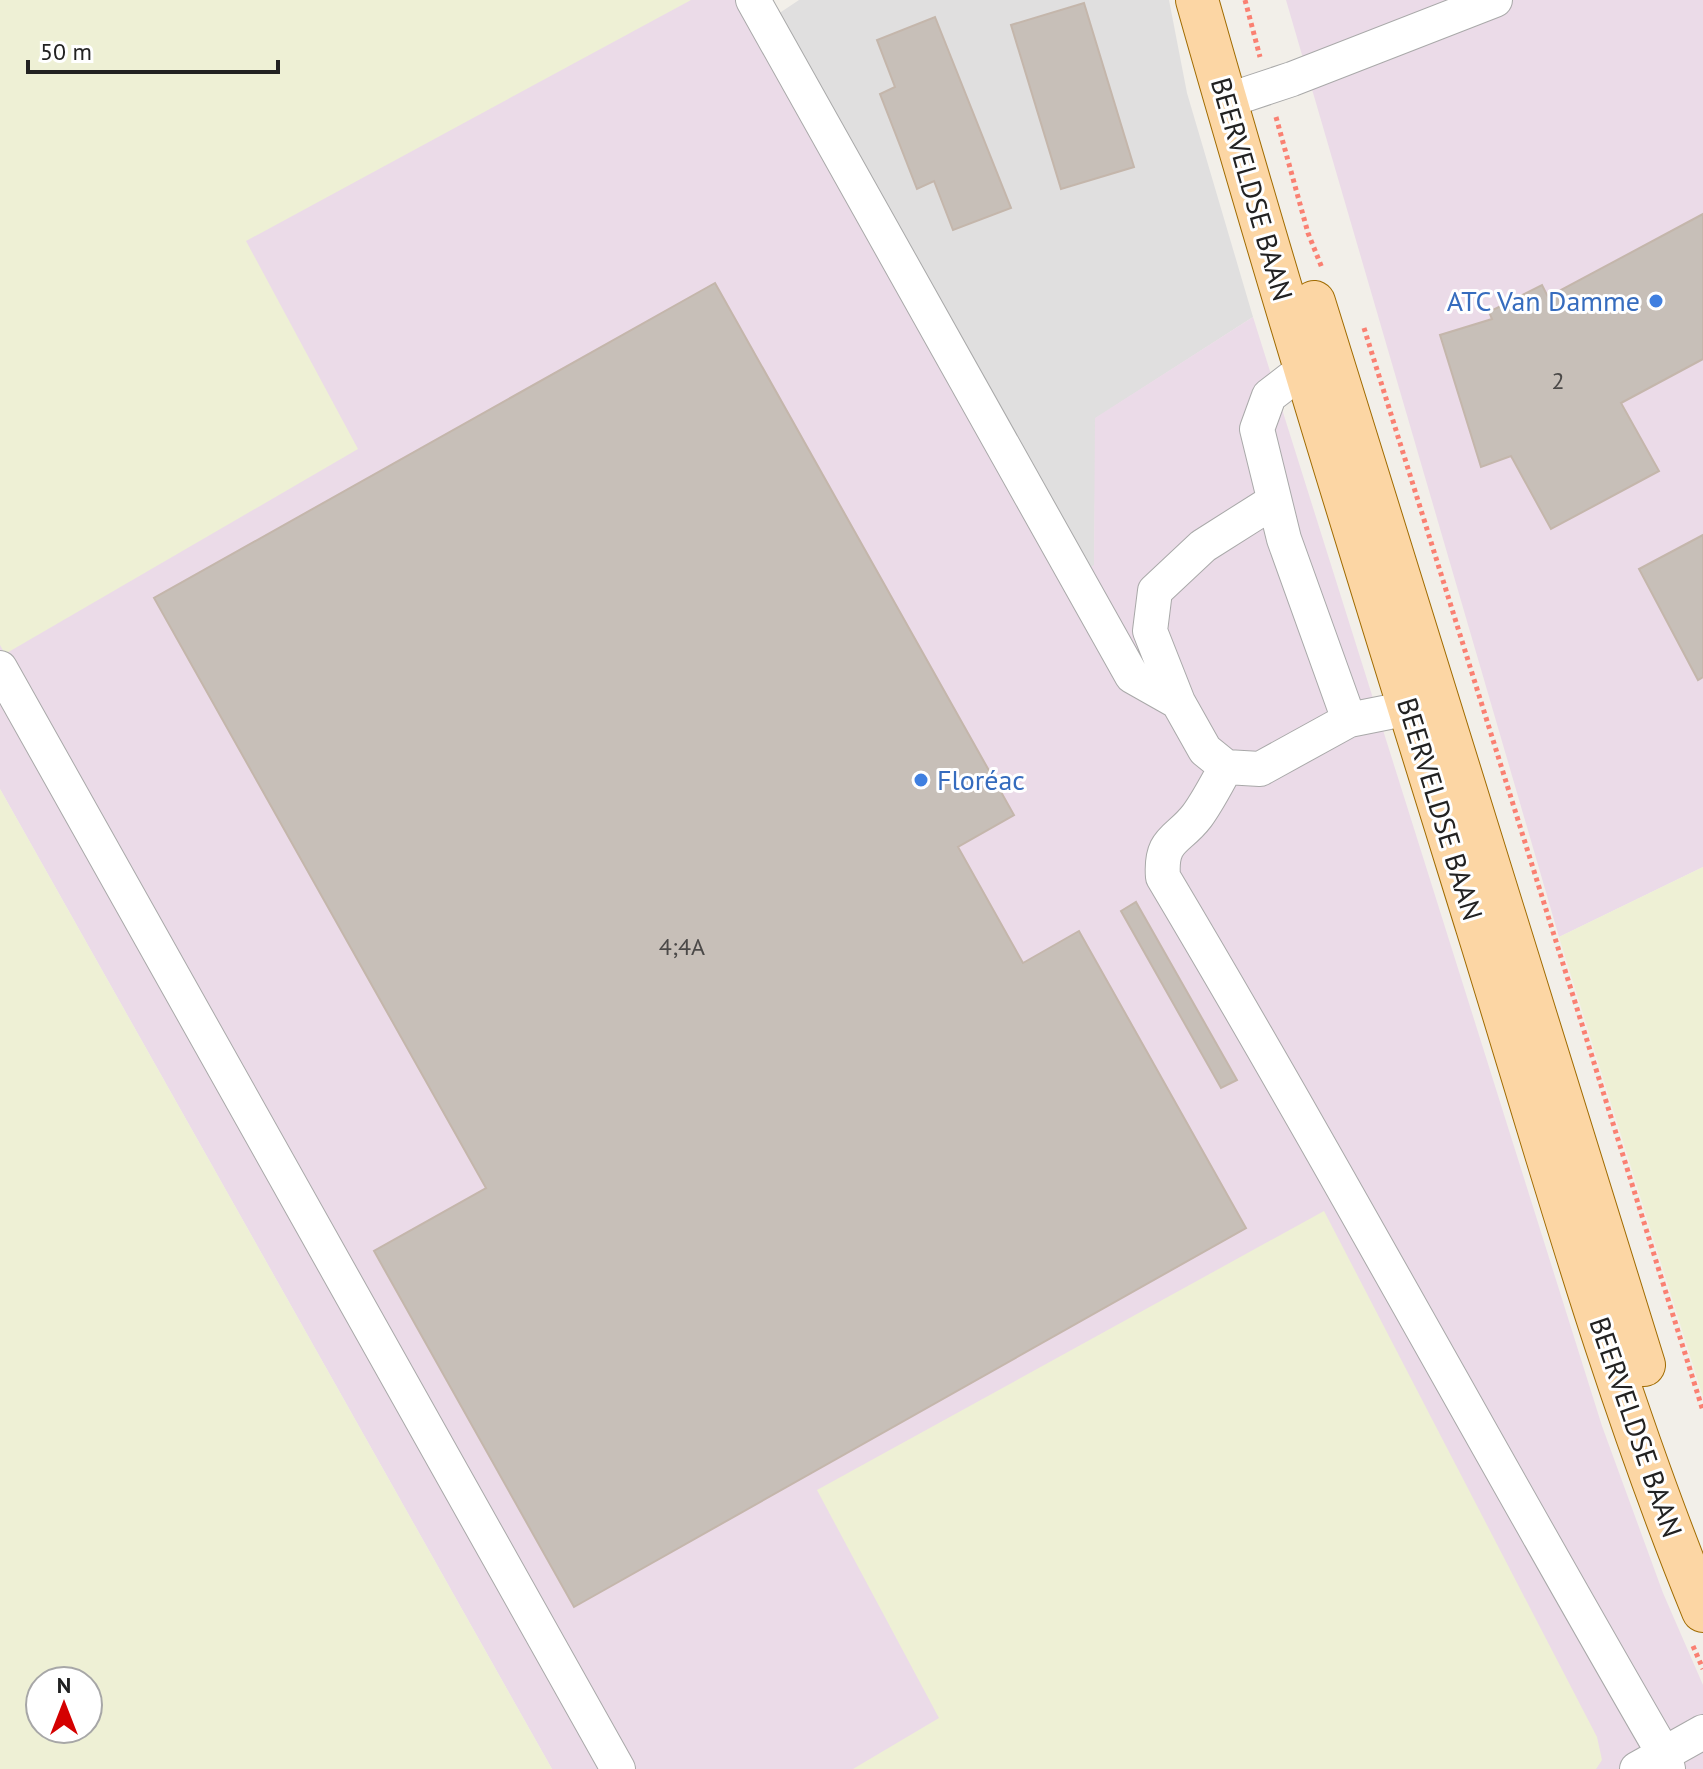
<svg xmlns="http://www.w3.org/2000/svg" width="1703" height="1769" viewBox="0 0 1703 1769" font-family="'PT Sans',sans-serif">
  <rect width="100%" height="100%" fill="#f2efe9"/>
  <path fill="#e0dfdf" d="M799,0H1169L1187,93L1253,317L1096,418L1094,566L1079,573L775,16Z"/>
  <path fill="#ebdbe8" d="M0,0H766L1079,573L1094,565L1095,418L1253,317L1602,1426L1663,1593L1703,1685V1769H552L0,789Z
    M1286,0H1703V867L1559,937Z"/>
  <path fill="#eef0d5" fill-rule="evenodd" d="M0,0H691L246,241L358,449L5,654L0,645Z
    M0,789L552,1769H0ZM40,1681H88V1729H40Z
    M1703,867V1397L1559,937Z
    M1324,1211L1597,1737L1602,1760L1596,1769H853L939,1718L817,1490Z"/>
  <path fill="#c7bfb8" stroke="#c4b6ab" stroke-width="2" d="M1084,3L1134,167L1061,189L1011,25Z
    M935,17L1011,208L953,230L934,181L917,189L880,94L895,87L877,40Z
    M1703,214V359L1621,403L1659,471L1551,529L1511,456L1481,467L1440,335L1492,319L1489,312L1542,285L1548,297Z
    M715,283L1014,815L958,847L1023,963L1079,931L1246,1228L574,1607L374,1251L486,1188L154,598Z
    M1703,535V677L1698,680L1639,569Z
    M1136,902L1237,1080L1221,1088L1121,911Z"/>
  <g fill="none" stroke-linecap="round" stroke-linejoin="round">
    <defs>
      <path id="minor" d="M753,0L1132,676L1178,702
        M1226,101L1292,79L1495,0
        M1304,369L1269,396L1257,429L1284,539L1349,720
        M1274,501L1203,546L1155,591L1150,631L1178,702L1205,750L1226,767L1260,769L1349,720L1434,703
        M0,668L618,1769
        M1226,767C1217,783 1208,801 1197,816C1178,841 1160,838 1163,877C1335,1166 1495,1463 1664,1754L1668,1769
        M1637,1769L1703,1732"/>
      <path id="major" d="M1197,0C1285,311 1381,618 1477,927C1548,1156 1612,1389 1703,1611
        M1314,302L1644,1365"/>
    </defs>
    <use href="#minor" stroke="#a9a9a9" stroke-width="36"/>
    <use href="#major" stroke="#a06b00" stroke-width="44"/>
    <path stroke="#fa8072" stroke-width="5" stroke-dasharray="4 4" stroke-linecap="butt" d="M1245,0L1260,57
      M1276,117L1308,233L1322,268
      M1364,328L1703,1411
      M1693,1646L1703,1669"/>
    <use href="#minor" stroke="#fff" stroke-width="34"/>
    <use href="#major" stroke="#fcd6a4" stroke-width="42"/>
  </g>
  <g fill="#3f7fe0" stroke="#fff" stroke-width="3">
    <circle cx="1656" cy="301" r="8"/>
    <circle cx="921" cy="780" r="8"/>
  </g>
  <g text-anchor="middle" stroke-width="6" stroke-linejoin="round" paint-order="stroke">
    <g font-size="24" fill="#4b4948">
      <text x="1558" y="389">2</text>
      <text x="682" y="955">4;4A</text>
    </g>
    <g font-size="28" fill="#222" stroke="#fff">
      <text transform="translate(1252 189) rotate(74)" y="10">BEERVELDSE BAAN</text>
      <text transform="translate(1440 809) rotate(73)" y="10">BEERVELDSE BAAN</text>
      <text transform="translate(1636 1427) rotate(71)" y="10">BEERVELDSE BAAN</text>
    </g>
    <g font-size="28" fill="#366cbe" stroke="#fff" text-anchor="end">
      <text x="1640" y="311">ATC Van Damme</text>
      <text x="937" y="790" text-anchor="start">Floréac</text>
    </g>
  </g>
  <g transform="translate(64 1705)"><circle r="38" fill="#ffffff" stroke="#a7a7a7" stroke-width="2"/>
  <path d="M0-6L14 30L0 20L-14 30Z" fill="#d40000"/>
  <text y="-12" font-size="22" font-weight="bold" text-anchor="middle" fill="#222222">N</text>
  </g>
  <path d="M28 60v12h250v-12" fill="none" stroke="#222222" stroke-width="4"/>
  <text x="40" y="60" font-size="24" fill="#222222" stroke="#ffffff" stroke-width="6" paint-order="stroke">50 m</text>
</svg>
